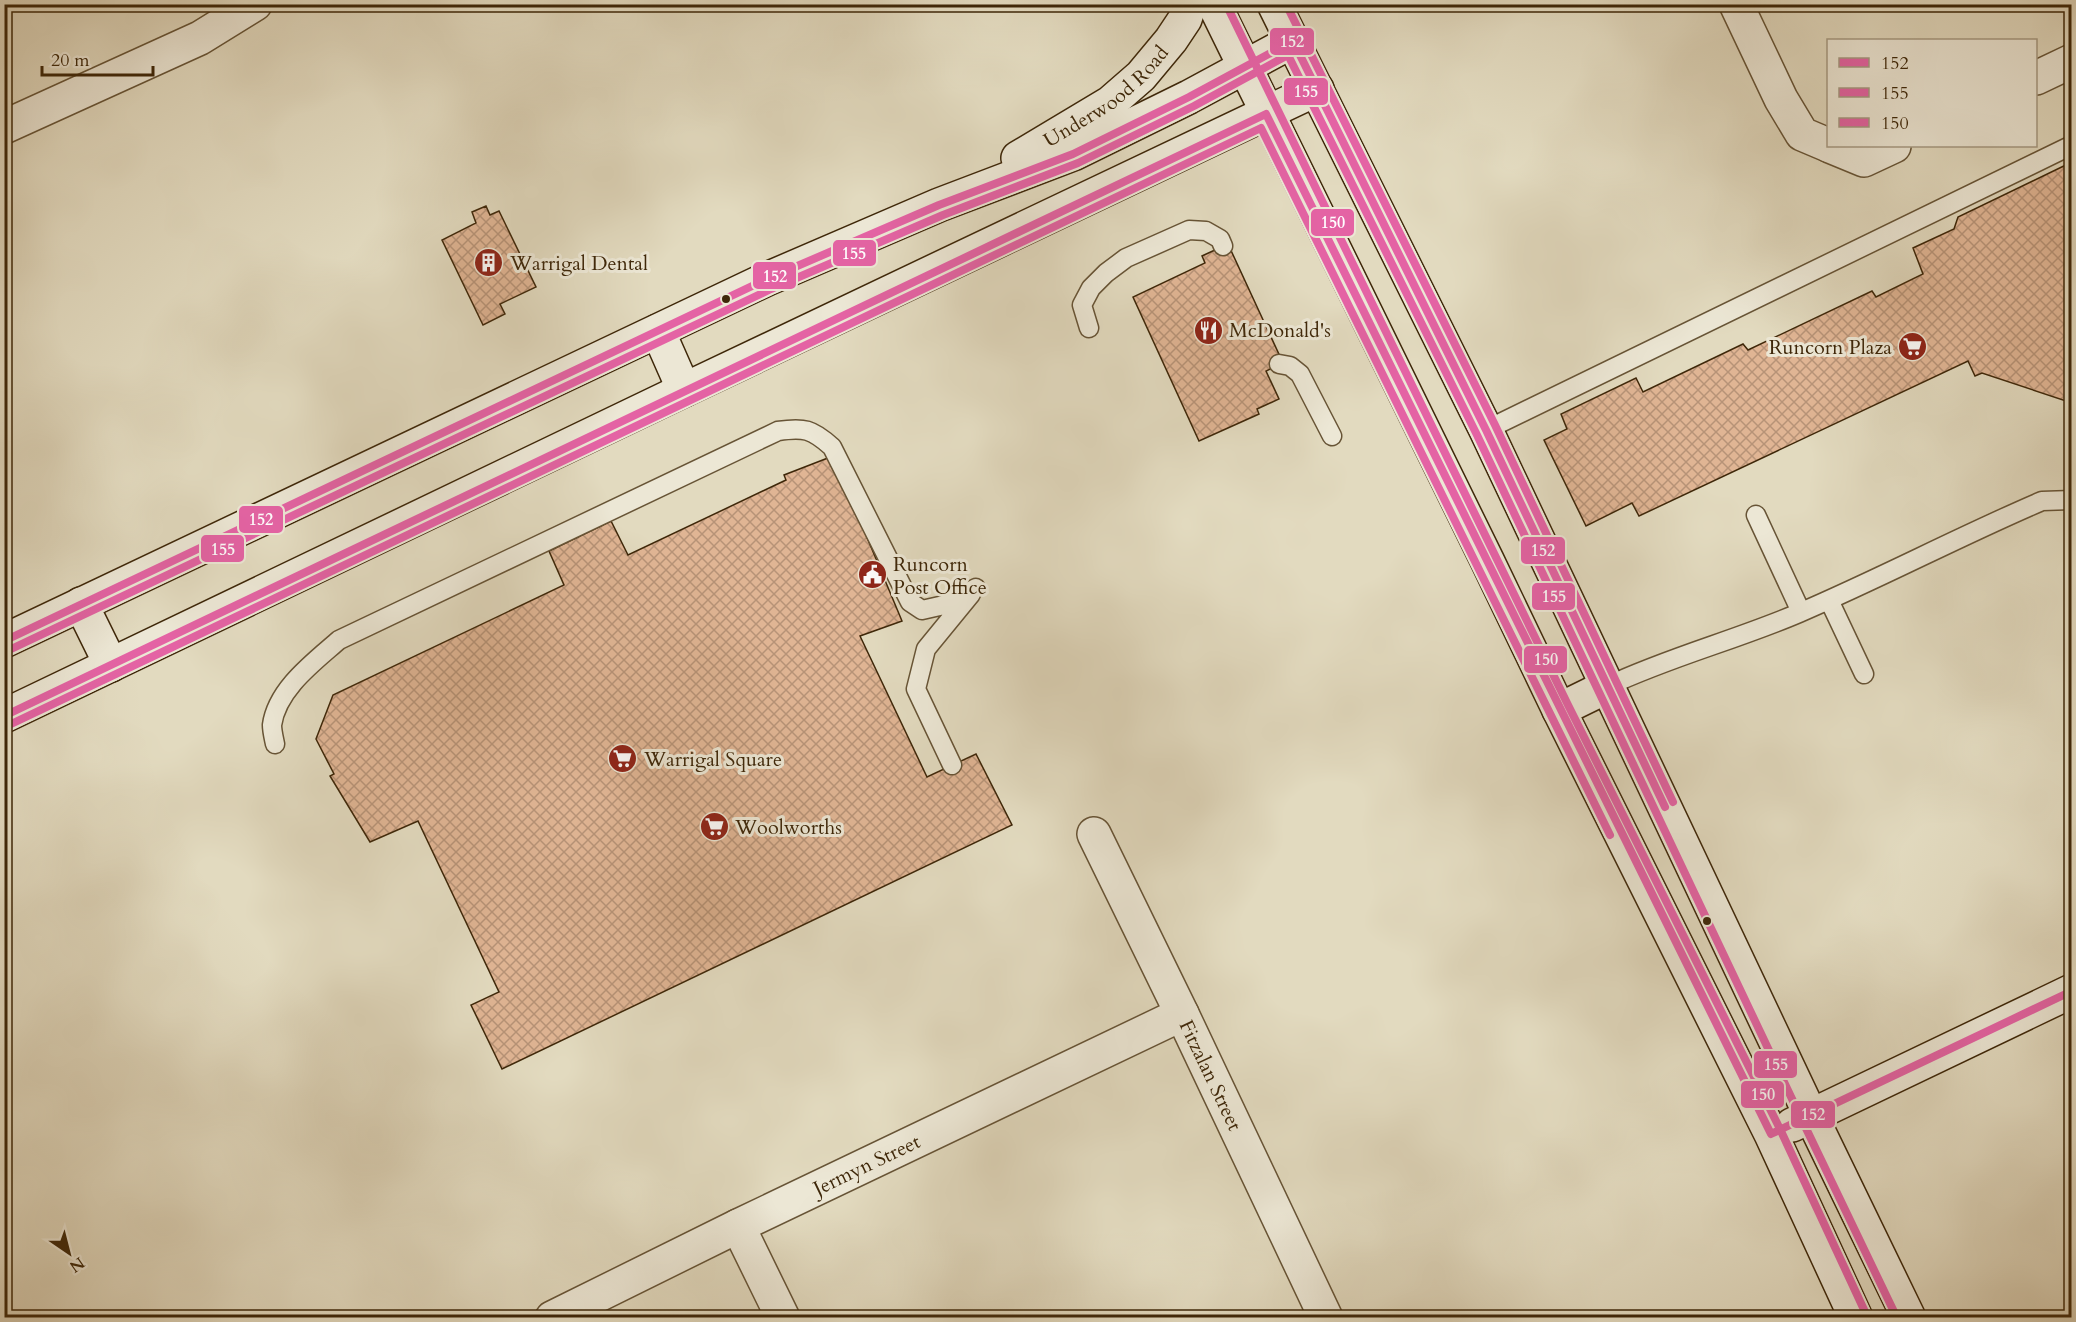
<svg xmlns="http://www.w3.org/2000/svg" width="2076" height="1322" viewBox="0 0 2076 1322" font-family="Cardo,serif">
  <defs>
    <pattern id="building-cross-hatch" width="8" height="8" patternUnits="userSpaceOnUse" patternTransform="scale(1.5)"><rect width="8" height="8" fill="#e0b594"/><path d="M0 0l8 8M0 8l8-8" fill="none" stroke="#b79377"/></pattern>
  </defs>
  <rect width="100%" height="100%" fill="#e2dabf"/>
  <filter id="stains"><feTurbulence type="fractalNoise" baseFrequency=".00333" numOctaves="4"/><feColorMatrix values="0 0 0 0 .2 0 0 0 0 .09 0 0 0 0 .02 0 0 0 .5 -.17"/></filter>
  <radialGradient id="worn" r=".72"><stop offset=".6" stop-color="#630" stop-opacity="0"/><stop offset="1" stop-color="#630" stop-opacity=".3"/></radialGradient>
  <path fill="url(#building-cross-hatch)" stroke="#3e2709" stroke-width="1.5" d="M2072,162V403L1982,373L1975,376L1968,361L1639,516L1632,503L1586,526L1544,440L1567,429L1561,414L1636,378L1643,392L1743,344L1748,350L1872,291L1876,297L1923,274L1913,248L1954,229L1958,217Z
    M486,206L490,215L499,211L536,287L500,304L505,314L483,325L442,240L476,223L472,212Z
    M1228,244L1283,363L1266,371L1279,399L1257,409L1259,414L1199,441L1133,297L1205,263L1202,256Z
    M833,456L902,621L860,636L927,777L976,754L1012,825L502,1069L471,1005L499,992L418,821L370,842L330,776L334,774L316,739L333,695L564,585L549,551L611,521L628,555L786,480L784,475Z"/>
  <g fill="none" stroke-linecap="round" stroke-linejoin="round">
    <defs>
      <path id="lane" d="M1089,328L1082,305L1091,288L1106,273L1126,258L1189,230L1206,231L1220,239L1223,246
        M1279,364L1290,366L1300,374L1332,436
        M1486,430L2072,145
        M1756,515L1801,612
        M1829,600L1864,674
        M1608,686C1669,657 1736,640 1799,613C1881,578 1960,536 2042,501L2072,500
        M275,744C274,739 272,731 272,725C277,689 314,662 339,640L778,431C804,427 812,429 832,447L910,602L922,610L944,605L976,588
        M952,765L916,689L926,649L971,594"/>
      <g id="street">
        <path d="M1736,4L1781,99L1802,134L1828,145"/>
        <path d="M2036,78L2072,61"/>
        <path d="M4,127L200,38L255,4"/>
        <path d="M1830,146L1864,160L1894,146"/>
        <path id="s1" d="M1094,834L1182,1014L1326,1318"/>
        <path d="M738,1226L783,1318"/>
        <path id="s2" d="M552,1318L738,1226L1182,1014"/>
      </g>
      <g id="secondary">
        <path d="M1214,4L1487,560L1559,710L1771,1134L1856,1318"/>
        <path d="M1274,4L1486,430L1811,1116L1909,1318"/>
        <path id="s3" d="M1018,158L1110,103L1141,76L1171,40L1185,19L1190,4"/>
        <path d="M658,331L684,390"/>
        <path d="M81,604L111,665"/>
        <path d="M4,641L767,279L939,205L1073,154L1189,97L1293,41"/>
        <path d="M1559,710L1608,686"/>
        <path d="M4,716L684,390L1317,89"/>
        <path d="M1792,1125L2072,991"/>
      </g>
    </defs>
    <use href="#lane" stroke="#675436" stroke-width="21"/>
    <use href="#street" stroke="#675436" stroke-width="36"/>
    <use href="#secondary" stroke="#3e2709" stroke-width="36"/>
    <use href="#lane" stroke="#ece7d5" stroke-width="18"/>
    <use href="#street" stroke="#ece7d5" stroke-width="33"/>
    <use href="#secondary" stroke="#ece7d5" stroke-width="33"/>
    <defs>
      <path id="bus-1" d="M4,641L767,279L939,205L1073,154L1189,97L1293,41L1486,430L1665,807
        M4,716L1266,114L1771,1134L2072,991"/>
      <path id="bus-2" d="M9,650L771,289L943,215L1078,163L1194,106L1288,55L1477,435L1802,1120L1897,1318
        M9,725L1261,128L1610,835"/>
      <path id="bus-3" d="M1226,4L1568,705L1780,1129L1866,1314
        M1286,4L1495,425L1673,802"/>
    </defs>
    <use href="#bus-1" stroke="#ece7d5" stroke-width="12"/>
    <use href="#bus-2" stroke="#ece7d5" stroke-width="12"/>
    <use href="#bus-3" stroke="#ece7d5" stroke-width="12"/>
    <use href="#bus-1" stroke="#e463a4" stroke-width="8"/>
    <use href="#bus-2" stroke="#e463a4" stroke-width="8"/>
    <use href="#bus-3" stroke="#e463a4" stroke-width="8"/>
  </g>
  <defs>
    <symbol id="building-disc" viewBox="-11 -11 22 22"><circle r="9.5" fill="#8f2418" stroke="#ece7d5"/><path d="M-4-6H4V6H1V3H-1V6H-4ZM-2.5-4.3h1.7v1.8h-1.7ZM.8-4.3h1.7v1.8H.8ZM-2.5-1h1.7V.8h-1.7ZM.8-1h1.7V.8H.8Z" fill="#fff"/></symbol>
    <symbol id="restaurant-disc" viewBox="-11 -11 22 22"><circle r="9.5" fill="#8f2418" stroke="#ece7d5"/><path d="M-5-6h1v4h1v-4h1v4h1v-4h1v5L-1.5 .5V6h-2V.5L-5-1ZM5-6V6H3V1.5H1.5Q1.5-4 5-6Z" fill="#fff"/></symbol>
    <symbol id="supermarket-disc" viewBox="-11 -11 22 22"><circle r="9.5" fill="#8f2418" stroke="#ece7d5"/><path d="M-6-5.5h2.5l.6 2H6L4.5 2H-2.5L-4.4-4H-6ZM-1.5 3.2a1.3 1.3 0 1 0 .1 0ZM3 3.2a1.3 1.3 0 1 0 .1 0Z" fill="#fff"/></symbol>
    <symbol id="civic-disc" viewBox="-11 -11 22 22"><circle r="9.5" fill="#8f2418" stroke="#ece7d5"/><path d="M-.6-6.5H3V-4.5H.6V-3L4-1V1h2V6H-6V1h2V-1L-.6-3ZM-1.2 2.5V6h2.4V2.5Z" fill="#fff"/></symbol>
  </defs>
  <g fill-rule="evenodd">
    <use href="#building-disc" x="472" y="246" width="33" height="33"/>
    <use href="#restaurant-disc" x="1192" y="314" width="33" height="33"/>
    <use href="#supermarket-disc" x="1896" y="330" width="33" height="33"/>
    <use href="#civic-disc" x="856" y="558" width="33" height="33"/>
    <use href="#supermarket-disc" x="606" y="742" width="33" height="33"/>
    <use href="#supermarket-disc" x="698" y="810" width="33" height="33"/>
  </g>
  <g fill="#3e2709" stroke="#ece7d5" stroke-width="2">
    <circle cx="726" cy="299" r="5"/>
    <circle cx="1707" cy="921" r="5"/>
  </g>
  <g text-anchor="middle" stroke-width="6" stroke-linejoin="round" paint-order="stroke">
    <g font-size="20" fill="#3e2709" stroke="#ece7d5">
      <text dy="7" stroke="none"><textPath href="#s3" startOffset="108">Underwood Road</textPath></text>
      <text dy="7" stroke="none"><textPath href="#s1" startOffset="268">Fitzalan Street</textPath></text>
      <text dy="7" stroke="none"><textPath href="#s2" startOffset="350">Jermyn Street</textPath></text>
    </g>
    <g font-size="20" fill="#3e2709" stroke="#ece7d5" text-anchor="start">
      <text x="510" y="270">Warrigal Dental</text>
      <text x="1229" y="337">McDonald's</text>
      <text x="1892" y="354" text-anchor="end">Runcorn Plaza</text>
      <text x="893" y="571">Runcorn<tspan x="893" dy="23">Post Office</tspan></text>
      <text x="644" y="766">Warrigal Square</text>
      <text x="735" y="834">Woolworths</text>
    </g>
  </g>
  <g stroke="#ece7d5" stroke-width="2">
    <rect x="1269" y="27" width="46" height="29" rx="6" fill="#e463a4"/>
    <rect x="1283" y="77" width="46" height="29" rx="6" fill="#e463a4"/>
    <rect x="1310" y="208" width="45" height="29" rx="6" fill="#e463a4"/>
    <rect x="832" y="239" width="45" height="28" rx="6" fill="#e463a4"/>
    <rect x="752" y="261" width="45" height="29" rx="6" fill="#e463a4"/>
    <rect x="238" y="505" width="46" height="29" rx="6" fill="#e463a4"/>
    <rect x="200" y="534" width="45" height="29" rx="6" fill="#e463a4"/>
    <rect x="1520" y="536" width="46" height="29" rx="6" fill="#e463a4"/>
    <rect x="1531" y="582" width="45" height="29" rx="6" fill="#e463a4"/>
    <rect x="1523" y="645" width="45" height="29" rx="6" fill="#e463a4"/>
    <rect x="1753" y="1050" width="45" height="29" rx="6" fill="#e463a4"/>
    <rect x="1740" y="1080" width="45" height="29" rx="6" fill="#e463a4"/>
    <rect x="1790" y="1100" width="46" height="29" rx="6" fill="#e463a4"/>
  </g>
  <g font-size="16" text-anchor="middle" font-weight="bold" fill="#fff">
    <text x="1292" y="47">152</text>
    <text x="1306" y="97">155</text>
    <text x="1333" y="228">150</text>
    <text x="854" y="259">155</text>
    <text x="775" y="282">152</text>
    <text x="261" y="525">152</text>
    <text x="223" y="555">155</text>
    <text x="1543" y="556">152</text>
    <text x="1554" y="602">155</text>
    <text x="1546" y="665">150</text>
    <text x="1776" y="1070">155</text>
    <text x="1763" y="1100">150</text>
    <text x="1813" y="1120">152</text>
  </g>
  <rect width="2076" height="1322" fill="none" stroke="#e2dabf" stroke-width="24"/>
  <rect x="6" y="6" width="2064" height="1310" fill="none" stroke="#3e2709" stroke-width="3"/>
  <rect x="12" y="12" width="2052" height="1298" fill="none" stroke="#3e2709" stroke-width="1.5"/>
  <rect x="1827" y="39" width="210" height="108" fill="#ece7d5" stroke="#a69a83" stroke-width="1.5"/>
  <rect x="1839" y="58" width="30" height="9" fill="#e463a4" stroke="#a69a83" stroke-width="1.5"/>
  <text x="1881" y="69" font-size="18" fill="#3e2709">152</text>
  <rect x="1839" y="88" width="30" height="9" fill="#e463a4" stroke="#a69a83" stroke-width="1.5"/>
  <text x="1881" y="99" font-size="18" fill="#3e2709">155</text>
  <rect x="1839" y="118" width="30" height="9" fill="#e463a4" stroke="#a69a83" stroke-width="1.5"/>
  <text x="1881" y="129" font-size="18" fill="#3e2709">150</text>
  <g transform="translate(69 1253) rotate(145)" stroke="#ece7d5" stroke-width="4.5" paint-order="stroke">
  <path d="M0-4.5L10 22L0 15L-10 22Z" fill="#3e2709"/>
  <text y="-9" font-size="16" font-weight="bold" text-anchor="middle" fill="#3e2709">N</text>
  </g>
  <path d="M42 66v9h111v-9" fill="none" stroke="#3e2709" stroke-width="3"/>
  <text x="51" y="66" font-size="18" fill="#3e2709" stroke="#ece7d5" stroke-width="4.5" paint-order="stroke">20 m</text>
  <rect width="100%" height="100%" filter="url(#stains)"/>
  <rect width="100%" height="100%" fill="url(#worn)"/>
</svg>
